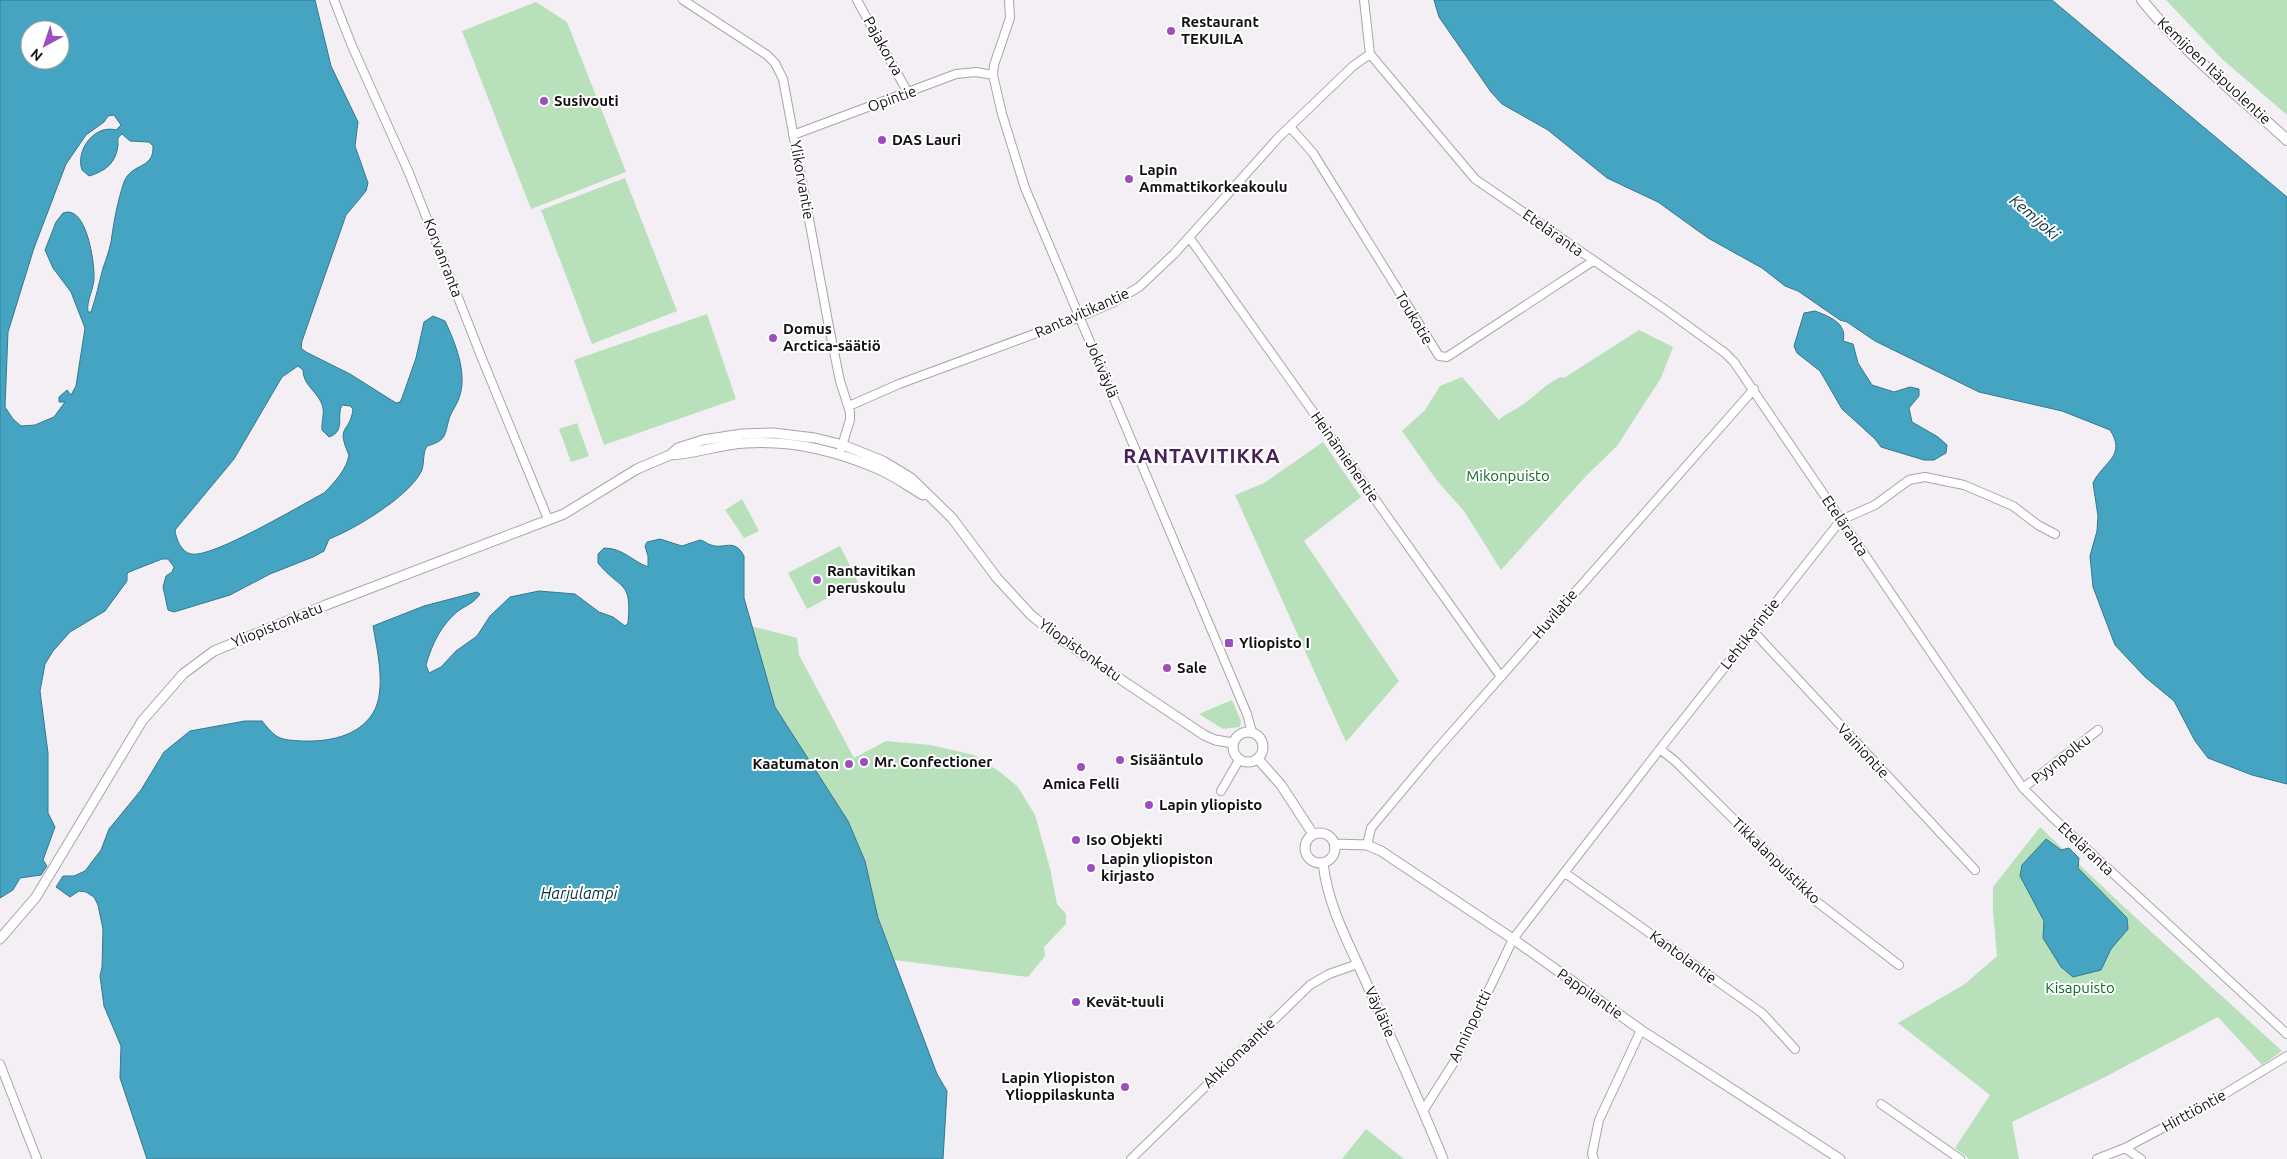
<svg xmlns="http://www.w3.org/2000/svg" width="2287" height="1159" viewBox="0 0 2287 1159" font-family="Ubuntu,sans-serif">
  <rect width="100%" height="100%" fill="#f3eff4"/>
  <path fill="#b8e1bb" d="M2166,0H2287V115L2222,59Z
    M536,2L567,22L626,172L531,209L462,31Z
    M625,178L677,311L592,344L541,210Z
    M707,314L736,399L604,445L574,360Z
    M1639,330L1673,347L1661,378L1617,446L1587,475L1501,570L1464,511L1438,482L1402,431L1425,410L1440,386L1462,377L1499,420C1506,413 1514,411 1522,405C1536,396 1545,384 1561,377L1564,378Z
    M577,423L589,456L571,462L559,429Z
    M1323,442L1361,497L1304,541L1399,681L1346,742L1235,495L1264,483Z
    M742,499L759,531L744,538L725,510Z
    M840,546L858,582L807,609L788,573Z
    M744,598L751,626L797,638L799,655L854,758L886,741L930,745L974,755L1000,772L1018,787L1035,815L1050,868L1057,904L1066,914V924L1044,947L1045,956L1028,977L894,960L937,1074L947,1091L943,1159H521Z
    M1232,700L1241,721L1240,727L1223,729L1199,714Z
    M2040,827L2122,905L2282,1051L2262,1065L2218,1017L2105,1077L2012,1122L2019,1159H1969L1955,1148L1990,1095L1898,1023L1965,984L1997,956L1993,911V887Z
    M1366,1129L1404,1159H1342Z"/>
  <path fill="#45a4c2" stroke="#36788d" fill-rule="evenodd" d="M0,0H315L331,66L358,122L355,146L368,183L366,191L346,215L302,341L301,348L306,352L350,374L396,403L400,402L402,398L416,358L424,322L433,316L445,321C455,342 467,372 460,395C458,403 453,409 450,416C444,435 448,440 427,446C422,454 425,464 421,472C408,497 355,529 329,539L324,551L313,557L270,574L230,595L174,612L168,610L163,587L166,576L172,572L174,567L168,559H162L129,572L127,574V581L105,611L70,632L53,651L45,664L40,691L48,753V813L55,827L43,860L47,866L41,875L20,878L13,890L0,898ZM30,30H60V60H30ZM114,115L121,125L116,130C95,124 75,150 82,170L89,176C106,171 116,163 118,145C118,139 117,138 122,134L130,141L149,142L153,146C154,170 132,162 124,182C117,203 114,221 111,242C109,251 106,260 103,268C99,283 96,298 91,312H88C86,300 95,288 94,275C94,260 86,204 63,213L56,222L45,250L53,268L71,292L85,328L76,386L71,395L67,390L59,397V402H65L54,417L35,425L21,426L13,419L5,407L8,332L34,248L66,164L86,135L104,122L108,116ZM298,366L303,370C303,384 315,390 321,402C326,412 321,420 322,430L329,437C346,431 336,417 342,405L350,406L353,409C350,434 335,424 349,455C347,469 334,483 324,493C301,505 211,559 191,554C181,552 176,539 175,530L234,459L282,377Z
    M1434,0H2052L2287,197V784L2252,775L2208,758L2195,741L2174,701L2145,677L2115,645L2093,587L2090,556L2097,531L2098,516L2093,483C2103,462 2127,456 2110,430L2062,411L1979,392L1875,341L1847,322L1840,320L1798,291L1785,286L1762,268L1708,238L1658,202L1607,178L1548,130L1502,104L1491,92L1439,17Z
    M1815,311C1828,316 1848,323 1843,341L1853,344L1858,363L1872,385L1894,392L1910,387L1919,389V396L1909,408L1912,422L1938,437L1947,445L1946,453L1934,460H1924L1881,447L1875,439L1842,409L1820,371L1797,353L1794,346L1804,313Z
    M660,539L682,546L700,540C705,541 707,544 711,545C724,550 734,537 744,556V598L775,707L848,821L865,861L878,918L937,1074L947,1091L943,1159H147L120,1078L121,1046L104,1006L100,976L102,967L103,929L98,905L94,897L86,892L79,891L70,897L56,887L63,876H74L85,871L101,850L109,829L141,790L164,752L190,731L245,721H262C266,726 271,732 275,735C283,741 293,740 301,741C328,742 358,737 373,713C387,690 377,650 373,626L424,606L477,592L480,594C474,603 467,605 458,611C441,625 432,644 426,665L429,673L441,667L456,651L477,636L490,616L510,597L539,591L575,594L599,612L613,617L625,626L628,623C632,579 621,591 598,563V554L604,548C623,548 632,561 648,567V556L645,546L647,542Z
    M2046,839L2061,850L2069,848L2079,858L2078,868L2127,918L2128,929L2111,949L2101,970L2073,977L2061,967L2043,938L2044,921L2020,876L2022,865Z"/>
  <g fill="none" stroke-linecap="round" stroke-linejoin="round">
    <defs>
      <path id="minor" d="M334,0L352,46L409,173L483,361L548,519
        M683,0L767,55L775,63L783,79L829,327L840,381L850,412V420L841,449
        M857,0L908,93
        M1009,0L1010,18L994,65L993,75L1002,114L1025,188L1247,714L1252,732
        M1364,0L1370,54
        M1370,54L1475,179L1666,310L1725,353L1734,362L2023,788L2051,816L2287,1034
        M1290,127L1313,153L1439,356L1447,357L1593,261
        M793,135L956,74L976,72L993,75
        M1189,237L1501,677
        M849,406L899,384L1080,317L1114,302L1139,287L1174,254L1278,138L1353,66L1370,54
        M1753,631L1975,870
        M1660,749L1675,761L1817,902L1899,965
        M2023,788L2098,730
        M1221,791L1239,760
        M1367,845L1371,828L1432,755L1754,389
        M1565,873L1762,1013L1795,1049
        M0,1064L37,1159
        M1881,1104L1960,1159
        M1423,1111L1456,1059L1513,939L1660,749L1841,520L1875,505L1909,480L1925,477L1964,485L2013,506L2038,525L2055,534
        M2125,1148L2141,1159
        M1131,1159L1310,985L1329,974L1358,964
        M1594,1159L1592,1154L1599,1120L1641,1030
        M2097,1159L2125,1148L2208,1104L2287,1056"/>
      <path id="tertiary" d="M670,455C696,454 720,444 746,443C790,440 836,451 876,468C893,475 908,486 923,495
        M1233 747a15 15 0 1 1 30 0a15 15 0 1 1-30 0Z
        M1258,759L1281,785L1313,834
        M1305 848a15 15 0 1 1 30 0a15 15 0 1 1-30 0Z
        M1335,844L1367,845L1381,851L1513,939L1641,1030L1840,1159
        M1323,863C1328,909 1352,949 1370,991C1395,1047 1420,1102 1443,1159
        M0,939L36,897L142,721L183,674L214,651L326,605L564,514L637,469L670,455L678,448L703,440L742,434L773,433L815,438L843,445L883,461L911,478L952,518L997,578L1031,615L1062,640L1204,735L1215,740L1233,743"/>
      <path id="secondary" d="M2142,0C2182,50 2240,97 2287,140"/>
    </defs>
    <use href="#minor" stroke="#a8a4a8" stroke-width="10"/>
    <use href="#tertiary" stroke="#a8a4a8" stroke-width="11"/>
    <use href="#secondary" stroke="#a8a4a8" stroke-width="12"/>
    <use href="#minor" stroke="#fff" stroke-width="8"/>
    <use href="#tertiary" stroke="#fff" stroke-width="9"/>
    <use href="#secondary" stroke="#fff" stroke-width="10"/>
  </g>
  <g fill="#9d4dbe" stroke="#fff" stroke-width="2">
    <circle cx="1171" cy="31" r="5"/>
    <circle cx="544" cy="101" r="5"/>
    <circle cx="882" cy="140" r="5"/>
    <circle cx="1129" cy="179" r="5"/>
    <circle cx="773" cy="338" r="5"/>
    <circle cx="817" cy="580" r="5"/>
    <rect x="1224" y="638" width="10" height="10" rx="2.5"/>
    <circle cx="1167" cy="668" r="5"/>
    <circle cx="1120" cy="760" r="5"/>
    <circle cx="864" cy="762" r="5"/>
    <circle cx="849" cy="764" r="5"/>
    <circle cx="1081" cy="767" r="5"/>
    <circle cx="1149" cy="805" r="5"/>
    <circle cx="1076" cy="840" r="5"/>
    <circle cx="1091" cy="868" r="5"/>
    <circle cx="1076" cy="1002" r="5"/>
    <circle cx="1125" cy="1087" r="5"/>
  </g>
  <g text-anchor="middle" stroke-width="4" stroke-linejoin="round" paint-order="stroke">
    <g font-size="15" font-weight="bold" fill="#121012" stroke="#fff" text-anchor="start">
      <text x="1181" y="27">Restaurant<tspan x="1181" dy="17">TEKUILA</tspan></text>
      <text x="554" y="106">Susivouti</text>
      <text x="892" y="145">DAS Lauri</text>
      <text x="1139" y="175">Lapin<tspan x="1139" dy="17">Ammattikorkeakoulu</tspan></text>
      <text x="783" y="334">Domus<tspan x="783" dy="17">Arctica-säätiö</tspan></text>
      <text x="827" y="576">Rantavitikan<tspan x="827" dy="17">peruskoulu</tspan></text>
      <text x="1239" y="648">Yliopisto I</text>
      <text x="1177" y="673">Sale</text>
      <text x="1130" y="765">Sisääntulo</text>
      <text x="874" y="767">Mr. Confectioner</text>
      <text x="839" y="769" text-anchor="end">Kaatumaton</text>
      <text x="1081" y="789" text-anchor="middle">Amica Felli</text>
      <text x="1159" y="810">Lapin yliopisto</text>
      <text x="1086" y="845">Iso Objekti</text>
      <text x="1101" y="864">Lapin yliopiston<tspan x="1101" dy="17">kirjasto</tspan></text>
      <text x="1086" y="1007">Kevät-tuuli</text>
      <text x="1115" y="1083" text-anchor="end">Lapin Yliopiston<tspan x="1115" dy="17">Ylioppilaskunta</tspan></text>
    </g>
    <g font-size="15" fill="#121012" stroke="#fff">
      <text transform="translate(883 46) rotate(61)" y="5">Pajakorva</text>
      <text transform="translate(2214 71) rotate(43)" y="5">Kemijoen Itäpuolentie</text>
      <text transform="translate(892 99) rotate(-20)" y="5">Opintie</text>
      <text transform="translate(802 180) rotate(80)" y="5">Ylikorvantie</text>
      <text transform="translate(1553 233) rotate(35)" y="5">Eteläranta</text>
      <text transform="translate(443 258) rotate(69)" y="5">Korvanranta</text>
      <text transform="translate(1082 313) rotate(-24)" y="5">Rantavitikantie</text>
      <text transform="translate(1414 318) rotate(59)" y="5">Toukotie</text>
      <text transform="translate(1102 369) rotate(67)" y="5">Jokiväylä</text>
      <text transform="translate(1345 457) rotate(55)" y="5">Heinämiehentie</text>
      <text transform="translate(1845 526) rotate(56)" y="5">Eteläranta</text>
      <text transform="translate(1555 614) rotate(-49)" y="5">Huvilatie</text>
      <text transform="translate(277 625) rotate(-22)" y="5">Yliopistonkatu</text>
      <text transform="translate(1750 634) rotate(-52)" y="5">Lehtikarintie</text>
      <text transform="translate(1080 650) rotate(35)" y="5">Yliopistonkatu</text>
      <text transform="translate(1863 751) rotate(47)" y="5">Vainiontie</text>
      <text transform="translate(2061 759) rotate(-38)" y="5">Pyynpolku</text>
      <text transform="translate(2086 849) rotate(43)" y="5">Eteläranta</text>
      <text transform="translate(1776 861) rotate(44)" y="5">Tikkalanpuistikko</text>
      <text transform="translate(1683 957) rotate(36)" y="5">Kantolantie</text>
      <text transform="translate(1590 994) rotate(35)" y="5">Pappilantie</text>
      <text transform="translate(1380 1012) rotate(66)" y="5">Väylätie</text>
      <text transform="translate(1470 1026) rotate(-64)" y="5">Anninportti</text>
      <text transform="translate(1239 1053) rotate(-44)" y="5">Ahkiomaantie</text>
      <text transform="translate(2194 1111) rotate(-29)" y="5">Hirttiöntie</text>
    </g>
    <g font-size="15" fill="#0e6724" stroke="#fff">
      <text x="1508" y="481">Mikonpuisto</text>
      <text x="2080" y="993">Kisapuisto</text>
    </g>
    <g font-size="16" font-style="italic" fill="#05323f" stroke="#fff">
      <text transform="translate(2035 217) rotate(41)" y="6">Kemijoki</text>
      <text x="579" y="899">Harjulampi</text>
    </g>
    <g font-size="20" font-weight="bold" letter-spacing="1" fill="#472157" stroke="#fff">
      <text x="1202" y="463">RANTAVITIKKA</text>
    </g>
  </g>
  <g transform="translate(45 45) rotate(220)"><circle r="24" fill="#ffffff" stroke="#a09fa0"/>
  <path d="M0-4L9 19L0 12L-9 19Z" fill="#9d4dbe"/>
  <text y="-8" font-size="14" font-weight="bold" text-anchor="middle" fill="#121012">N</text>
  </g>
</svg>
